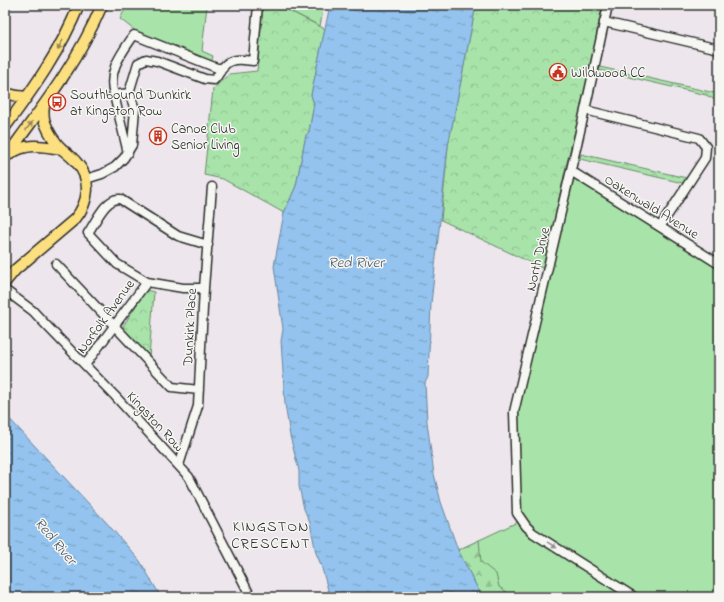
<svg xmlns="http://www.w3.org/2000/svg" width="724" height="602" viewBox="0 0 724 602" font-family="'Indie Flower',sans-serif">
  <defs>
    <pattern id="forest-firs" width="22" height="20" patternUnits="userSpaceOnUse"><rect width="22" height="20" fill="#a8e3a9"/><path d="M5 1l3.5 6h-7zM16 11l3.5 6h-7z" fill="#91c392"/></pattern>
    <pattern id="park-crowns" width="20" height="18" patternUnits="userSpaceOnUse"><rect width="20" height="18" fill="#a8e3a9"/><path d="M2 6a3 3 0 1 1 6 0M12 15a3 3 0 1 1 6 0" fill="none" stroke="#91c392"/></pattern>
    <pattern id="water-ripples" width="26" height="14" patternUnits="userSpaceOnUse"><rect width="26" height="14" fill="#93c3ee"/><path d="M2 4q2-2 4 0t4 0M15 11q2-2 4 0t4 0" fill="none" stroke="#789fc1"/></pattern>
  </defs>
  <rect width="100%" height="100%" fill="#ede7ed"/>
  <filter id="ink" filterUnits="userSpaceOnUse"><feTurbulence type="fractalNoise" baseFrequency=".025" numOctaves="2"/><feDisplacementMap in="SourceGraphic" scale="8" xChannelSelector="R" yChannelSelector="G"/><feConvolveMatrix kernelMatrix="1 2 1 2 8 2 1 2 1" color-interpolation-filters="sRGB"/></filter>
  <g filter="url(#ink)">
    <path fill="#a8e3a9" stroke="#6a876a" d="M131,5H207L202,51L213,56L211,64L138,33L120,19L125,9L129,8Z
      M278,5H324L320,26Z
      M573,178L719,269V597H482L458,550L522,520L517,513L514,412L547,271Z"/>
    <path fill="url(#forest-firs)" stroke="#6a876a" d="M479,540L481,562L496,574L499,587L508,593L509,597H482L458,550Z"/>
    <path fill="url(#park-crowns)" stroke="#6a876a" d="M263,5H278L325,29L311,95L314,104L309,132L306,135L296,186L284,213L223,179L204,175L213,89L229,74L257,71Z
      M476,5H602L589,78L566,166L544,269L441,220L448,146Z
      M600,67L719,94V102L706,95L599,70Z
      M581,154L691,179L687,184L580,159Z
      M146,290L154,292L149,358L122,328Z"/>
    <path fill="url(#water-ripples)" stroke="#6986a0" d="M330,5H476L448,146L431,304L428,377L425,383L427,422L434,474L441,502L458,550L482,597H330L321,565L316,553L310,523L304,509L299,486V471L290,436L285,404L281,341L283,329L274,266L284,213L296,186L306,135L309,132L314,104L311,95Z
      M5,414L105,521L140,561L161,597H5Z"/>
    <g fill="none" stroke-linecap="round" stroke-linejoin="round">
      <defs>
        <path id="minor" d="M608,5L585,110L514,412L517,513L526,526L533,533L634,597
          M604,22L719,49
          M114,95C107,71 121,54 134,35L217,68H223
          M585,110L699,138L706,147L705,158L660,227
          M128,153L114,95L129,93
          M571,171L719,264
          M86,179L102,174L115,167L124,158L132,145L135,109L129,93L138,63L146,59L157,61L205,79L214,80C219,75 219,73 223,67C231,57 242,60 253,61L258,5
          M56,264L172,387L199,390
          M204,288H183L147,282L117,264L88,233C95,223 106,197 120,199L178,236L208,245
          M5,290L33,311L47,326L115,396L189,477L251,597
          M85,365L147,282
          M179,465L198,406L204,288L212,187"/>
        <path id="major" d="M5,93L17,96L27,97
          M5,127C34,88 61,50 79,5
          M10,154C26,142 44,146 62,149
          M5,158C41,109 78,62 102,5
          M5,282L15,270L75,219C89,202 92,180 77,163C73,158 68,154 63,150C56,144 49,133 46,125C43,119 43,112 44,106"/>
      </defs>
      <use href="#minor" stroke="#2b2b2b" stroke-width="11"/>
      <use href="#major" stroke="#2b2b2b" stroke-width="13"/>
      <use href="#minor" stroke="#f6f6f2" stroke-width="8"/>
      <use href="#major" stroke="#fce080" stroke-width="10"/>
    </g>
    <defs><path id="oneway-solid" d="M-6-.8H1V-3.2L6.5 0L1 3.2V.8H-6Z"/></defs>
    <g fill="#948656">
      <use href="#oneway-solid" transform="translate(60 45) rotate(119)"/>
      <use href="#oneway-solid" transform="translate(29 126) rotate(-53)"/>
    </g>
    <use fill="#90908e" href="#oneway-solid" transform="translate(552 545) rotate(32)"/>
  </g>
  <defs>
    <symbol id="civic-ring" viewBox="-11 -11 22 22"><circle r="9.5" fill="#f6f6f2" stroke="#c8321e" stroke-width="1.5"/><path d="M-.6-6.5H3V-4.5H.6V-3L4-1V1h2V6H-6V1h2V-1L-.6-3ZM-1.2 2.5V6h2.4V2.5Z" fill="#c8321e"/></symbol>
    <symbol id="bus-ring" viewBox="-11 -11 22 22"><circle r="9.5" fill="#f6f6f2" stroke="#c8321e" stroke-width="1.5"/><path d="M-5-6H5V4H4V6H2V4H-2V6H-4V4H-5ZM-3.5-4V0h7V-4ZM-3.5 1.2v1.5H-2V1.2ZM2 1.2v1.5H3.5V1.2Z" fill="#c8321e"/></symbol>
    <symbol id="building-ring" viewBox="-11 -11 22 22"><circle r="9.5" fill="#f6f6f2" stroke="#c8321e" stroke-width="1.5"/><path d="M-4-6H4V6H1V3H-1V6H-4ZM-2.5-4.3h1.7v1.8h-1.7ZM.8-4.3h1.7v1.8H.8ZM-2.5-1h1.7V.8h-1.7ZM.8-1h1.7V.8H.8Z" fill="#c8321e"/></symbol>
  </defs>
  <g fill-rule="evenodd">
    <use href="#civic-ring" x="548" y="62" width="20" height="20"/>
    <use href="#bus-ring" x="47" y="92" width="20" height="20"/>
    <use href="#building-ring" x="148" y="126" width="20" height="20"/>
  </g>
  <g text-anchor="middle" stroke-width="3" stroke-linejoin="round" paint-order="stroke">
    <g font-size="14" fill="#2b2b2b" stroke="#f6f6f2" text-anchor="start">
      <text x="571" y="77">Wildwood CC</text>
      <text x="70" y="99">Southbound Dunkirk<tspan x="70" dy="16">at Kingston Row</tspan></text>
      <text x="171" y="133">Canoe Club<tspan x="171" dy="16">Senior Living</tspan></text>
    </g>
    <g font-size="14" fill="#2b2b2b" stroke="#f6f6f2">
      <text transform="translate(652 206) rotate(32)" y="5">Oakenwald Avenue</text>
      <text transform="translate(537 259) rotate(-77)" y="5">North Drive</text>
      <text transform="translate(105 316) rotate(-54)" y="5">Norfolk Avenue</text>
      <text transform="translate(189 327) rotate(-87)" y="5">Dunkirk Place</text>
      <text transform="translate(156 421) rotate(47)" y="5">Kingston Row</text>
    </g>
    <g font-size="15" font-style="italic" fill="#4a5966" stroke="#f6f6f2">
      <text x="356" y="267">Red River</text>
      <text transform="translate(56 541) rotate(50)" y="5">Red River</text>
    </g>
    <g font-size="15" letter-spacing="1" fill="#2b2b2b" stroke="#f6f6f2">
      <text x="271" y="531">KINGSTON<tspan x="271" dy="17">CRESCENT</tspan></text>
    </g>
  </g>
  <rect width="724" height="602" fill="none" stroke="#f6f6f2" stroke-width="20"/>
  <rect x="10" y="10" width="704" height="582" fill="none" stroke="#2b2b2b" stroke-width="1.5" filter="url(#ink)"/>
</svg>
